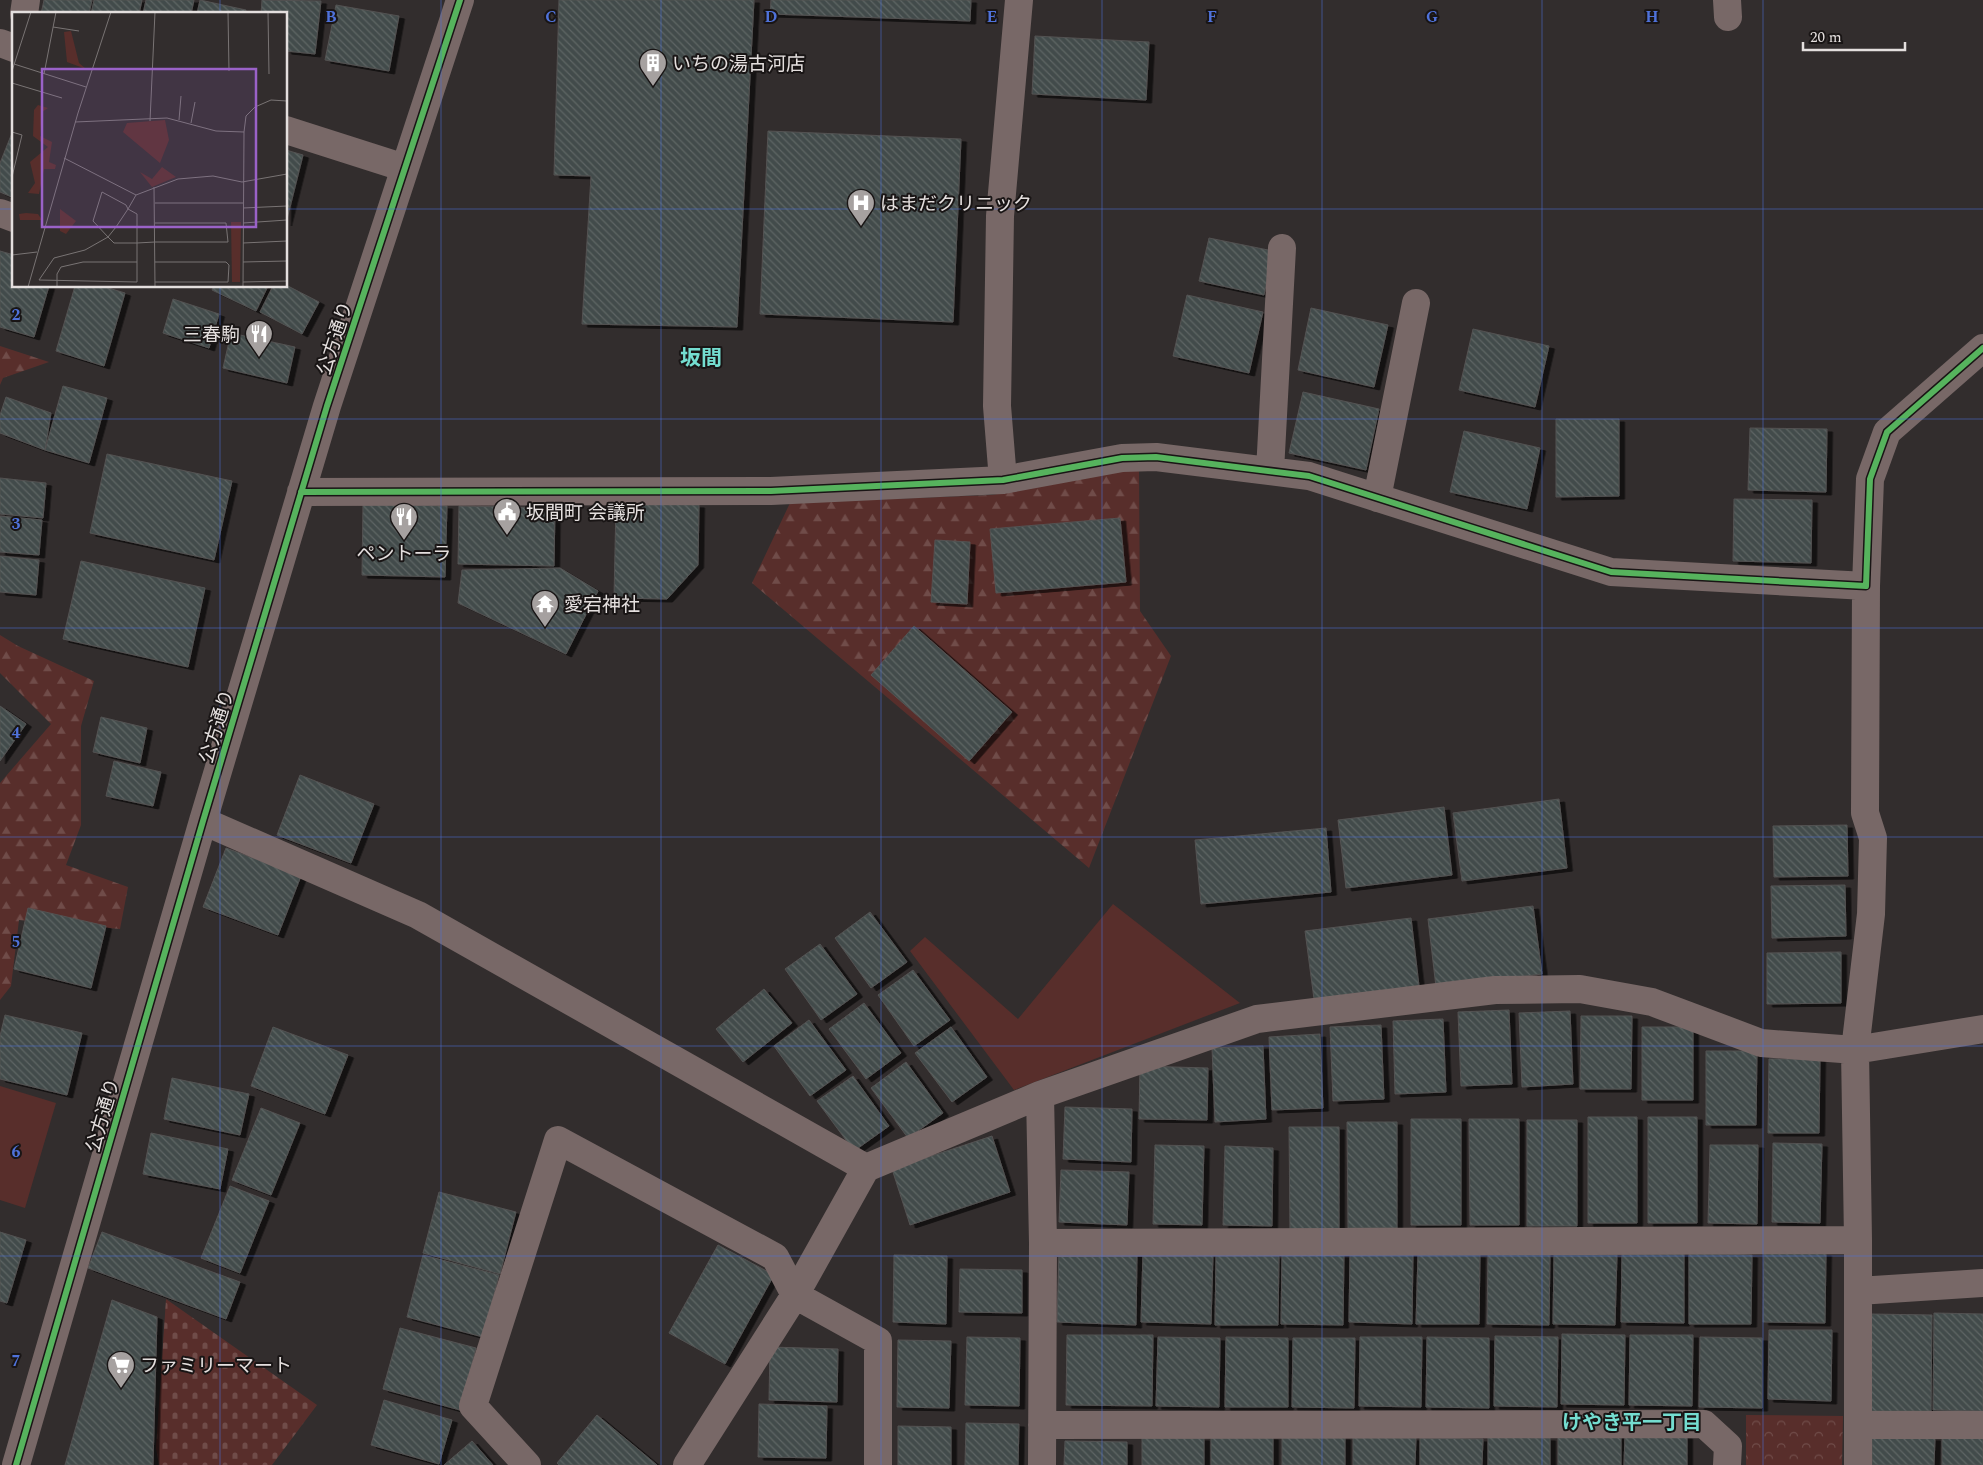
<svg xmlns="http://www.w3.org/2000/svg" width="1983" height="1465" viewBox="0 0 1983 1465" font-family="Spectral,'Noto Sans JP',serif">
  <defs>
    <pattern id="forest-firs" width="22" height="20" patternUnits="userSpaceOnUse" patternTransform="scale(1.25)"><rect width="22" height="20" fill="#582e2b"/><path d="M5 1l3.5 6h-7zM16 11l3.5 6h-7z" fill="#704c49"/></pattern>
    <pattern id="cemetery-stones" width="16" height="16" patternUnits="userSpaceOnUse" patternTransform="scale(1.25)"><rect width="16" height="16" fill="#582e2b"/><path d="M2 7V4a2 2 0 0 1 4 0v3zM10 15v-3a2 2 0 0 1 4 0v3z" fill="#704c49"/></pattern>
    <pattern id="park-crowns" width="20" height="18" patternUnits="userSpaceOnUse" patternTransform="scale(1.25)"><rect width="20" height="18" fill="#582e2b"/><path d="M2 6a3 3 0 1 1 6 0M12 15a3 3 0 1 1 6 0" fill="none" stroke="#704c49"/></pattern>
    <pattern id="building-back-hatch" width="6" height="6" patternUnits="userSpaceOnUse" patternTransform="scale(1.25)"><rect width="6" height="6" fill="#434c4b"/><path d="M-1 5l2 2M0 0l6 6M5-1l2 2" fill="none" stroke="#5e6564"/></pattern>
    <filter id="shadow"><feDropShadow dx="5.5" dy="3" stdDeviation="0" flood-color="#0009"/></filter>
  </defs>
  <rect width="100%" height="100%" fill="#322d2d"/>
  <path fill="#582e2b" d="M1113,904L1240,1003L1014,1090L910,951L925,937L1018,1019Z
    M0,1086L56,1103L25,1208L0,1200Z"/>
  <path fill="url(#forest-firs)" d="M0,346L49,362L3,378L0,385Z
    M1139,468L1140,611L1171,656L1089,868L752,583L790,503L992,495Z
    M0,635L18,646L94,681L81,726V825L66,865L128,887L120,929L19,920L11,986L0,1000V783L51,724L0,673Z"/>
  <path fill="url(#cemetery-stones)" d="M166,1299L317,1405L272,1465H159L156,1448Z"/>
  <path fill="url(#park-crowns)" d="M1746,1415L1843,1416L1842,1465H1746Z"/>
  <path fill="url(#building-back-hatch)" stroke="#535252" filter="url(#shadow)" d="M44,0H92L89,14H41Z
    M94,0H142L139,14H91Z
    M146,0H194L191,14H143Z
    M200,0L246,10L245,14H197Z
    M262,0L321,1L315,54L286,51V14H261Z
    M559,0H754L737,327L582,324L591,176L554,175Z
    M771,0H971L970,21L770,14Z
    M336,5L399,16L389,71L325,60Z
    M1035,36L1149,42L1146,100L1032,94Z
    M14,128V198L0,192V163Z
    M768,131L961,139L953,322L760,314Z
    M286,150L303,155L286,223Z
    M1209,238L1273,251L1264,295L1199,281Z
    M0,251L14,255V286H49L34,337L0,327Z
    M286,285L319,302L302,334L260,312L273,286Z
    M75,286H102L125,293L104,366L56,351Z
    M214,286H268L256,311L212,290Z
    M1187,295L1263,312L1249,373L1173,356Z
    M173,299L219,314L209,348L163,333Z
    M1311,308L1388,325L1374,387L1298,370Z
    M1473,329L1549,346L1535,407L1459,390Z
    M231,333L295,347L287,383L223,368Z
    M63,386L107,398L89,463L45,450Z
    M1303,392L1379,409L1366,470L1289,453Z
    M6,397L51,413L45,450L0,433V415Z
    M1556,419H1619V496L1556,497Z
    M1750,428L1827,429L1826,492L1748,490Z
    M1464,431L1540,448L1527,509L1450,492Z
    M107,454L232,481L214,560L90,533Z
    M0,478L46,483L43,518L0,514Z
    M1734,499L1812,500L1811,563L1733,561Z
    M616,503L699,505L698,565L667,599L614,598Z
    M363,504L447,506L445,577L362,575Z
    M459,506L555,508L554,566L458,564Z
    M0,516L42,520L39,555L0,552Z
    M1120,518L1126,582L996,593L990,529Z
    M935,540L970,542L967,604L931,602Z
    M0,556L39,560L36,595L0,592Z
    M81,561L205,588L188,667L63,639Z
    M560,568L598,591L566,654L458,603L462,570Z
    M914,626L1012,712L969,761L871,675Z
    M0,706L26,724L0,761Z
    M101,717L147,728L140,763L93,752Z
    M114,761L161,772L153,806L106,796Z
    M300,775L374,804L351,863L277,835Z
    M1559,799L1567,868L1462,881L1453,813Z
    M1444,807L1452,875L1346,888L1338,820Z
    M1847,825L1848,876L1774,877L1773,826Z
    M1326,828L1331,892L1201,904L1195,840Z
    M226,848L301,876L278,935L203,907Z
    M1845,885L1846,936L1772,938L1771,886Z
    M1533,906L1542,974L1436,987L1428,919Z
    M28,908L106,926L91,988L14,969Z
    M870,912L907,962L871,988L835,938Z
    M1411,918L1419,986L1314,999L1305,931Z
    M820,944L857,994L821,1020L785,969Z
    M1841,952V1003L1767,1004V953Z
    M913,970L950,1020L914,1046L878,995Z
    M764,989L792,1023L743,1062L716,1029Z
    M864,1003L901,1053L866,1079L829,1029Z
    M1509,1010L1512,1084L1461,1086L1458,1012Z
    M1570,1011L1573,1084L1522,1087L1519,1013Z
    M5,1015L82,1033L67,1095L0,1079V1036Z
    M1581,1016H1632L1631,1089H1580Z
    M1443,1019L1446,1092L1395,1094L1393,1021Z
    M809,1020L846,1070L810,1096L774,1046Z
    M1381,1025L1384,1099L1333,1101L1330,1027Z
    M273,1027L348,1055L325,1114L251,1086Z
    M951,1027L987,1077L952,1102L915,1053Z
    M1642,1027H1693V1100H1642Z
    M1320,1034L1323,1108L1272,1110L1269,1037Z
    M1263,1046L1266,1119L1215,1122L1212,1048Z
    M1706,1051H1757L1756,1125H1706Z
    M1769,1059H1820L1819,1133H1768Z
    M906,1062L943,1113L908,1138L871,1088Z
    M1140,1066L1208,1068L1207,1120L1139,1119Z
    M853,1076L889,1126L854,1151L817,1101Z
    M172,1078L249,1094L240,1135L164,1119Z
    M1065,1107L1132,1109L1131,1162L1063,1159Z
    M261,1108L300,1123L271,1195L232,1180Z
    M1588,1117H1637V1223H1588Z
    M1648,1117H1697V1223H1648Z
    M1411,1119H1461V1225H1411Z
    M1469,1119H1519V1225H1470Z
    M1527,1120H1577V1226H1527Z
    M1347,1122H1397V1228H1348Z
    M1289,1127H1339V1232H1290Z
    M151,1133L228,1149L220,1189L143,1174Z
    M992,1136L1010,1192L910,1225L892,1169Z
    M1773,1143L1822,1144L1820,1223L1772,1222Z
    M1155,1145L1204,1146L1202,1225L1153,1224Z
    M1710,1145H1758L1757,1224L1708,1223Z
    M1225,1146L1273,1148L1272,1226L1223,1225Z
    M1061,1170L1129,1172L1127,1225L1059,1222Z
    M230,1186L269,1201L240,1273L201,1258Z
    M439,1192L516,1212L500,1274L423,1253Z
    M0,1232L26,1240L7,1303L0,1301Z
    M102,1232L240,1282L226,1319L88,1268Z
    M718,1245L774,1275L725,1364L669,1333Z
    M1059,1252L1137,1254L1136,1325L1057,1322Z
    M1622,1252L1684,1253V1323L1621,1322Z
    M1764,1252L1826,1253L1825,1323L1763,1322Z
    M1143,1253L1213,1255L1211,1324L1141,1322Z
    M1350,1253L1413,1254L1412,1324L1349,1322Z
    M1689,1253L1752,1255L1751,1324H1689Z
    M1282,1254L1344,1255L1343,1325L1281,1324Z
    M1418,1254L1480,1255L1479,1324H1416Z
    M1488,1254L1550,1255L1549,1325L1487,1324Z
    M423,1255L499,1275L483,1337L407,1317Z
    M894,1255L947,1256L946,1324L893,1322Z
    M1216,1255L1279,1256L1278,1325H1215Z
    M1554,1255H1617L1615,1325L1553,1324Z
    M960,1269L1022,1270V1313L959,1312Z
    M112,1300L157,1317L153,1465H65Z
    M1934,1313L1983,1314V1411L1933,1410Z
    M1871,1314L1932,1315L1931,1411H1870Z
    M400,1328L476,1348L460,1410L383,1389Z
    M1769,1330H1832L1831,1401L1768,1399Z
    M1562,1334L1625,1335L1624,1405L1561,1404Z
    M1067,1335H1153L1152,1406L1066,1405Z
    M1630,1335H1693L1692,1406L1629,1405Z
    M1495,1336L1558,1337L1557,1407L1494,1406Z
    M967,1337L1020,1338L1019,1406L965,1405Z
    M1158,1337L1220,1338L1219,1407L1156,1406Z
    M1226,1337L1288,1338V1407H1225Z
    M1360,1337H1422L1421,1407L1359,1406Z
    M1427,1337L1489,1338V1408L1426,1407Z
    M1700,1337L1762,1338V1408L1699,1407Z
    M1293,1338H1355L1354,1408L1292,1407Z
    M898,1340L951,1341L949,1408L897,1407Z
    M770,1347L838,1349L837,1402L769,1400Z
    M384,1400L452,1420L439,1464L371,1445Z
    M759,1404L827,1406L826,1458L758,1457Z
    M597,1415L657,1465H559L557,1463Z
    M966,1423L1019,1424L1018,1465H965Z
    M898,1426L951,1427V1465H898Z
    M1625,1435L1687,1436V1465H1624Z
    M1211,1436L1273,1437V1465H1211Z
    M1282,1436L1345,1437V1465H1282Z
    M1558,1436H1621V1465H1558Z
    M1942,1436L1983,1437V1465H1942Z
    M1142,1437L1204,1438V1465H1142Z
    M1353,1437L1416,1438L1415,1465H1353Z
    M1488,1437L1550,1438V1465H1488Z
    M1872,1437L1935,1438L1934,1465H1872Z
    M1420,1438L1483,1439L1482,1465H1420Z
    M472,1441L493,1465H444Z
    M1065,1441L1127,1442V1465H1064Z"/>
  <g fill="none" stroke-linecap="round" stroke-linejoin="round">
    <path stroke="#786867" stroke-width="28" d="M1727,0L1728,17
      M24,14L26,0
      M0,43L14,48
      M286,130L405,168
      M0,213L14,218
      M1270,471L1282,248
      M1003,480L997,406L1000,216L1019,0
      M301,492L771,491L1003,480L1122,458L1156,457L1309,476L1611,572L1866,586L1870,479L1887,432L1983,348
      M1377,498L1416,303
      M203,821L418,915L866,1168
      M1040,1095L1043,1243L1042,1465
      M1043,1243L1858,1240
      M1858,1291L1983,1283
      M1042,1425L1704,1424L1728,1446L1727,1465
      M1858,1425H1983
      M16,1465L203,821L327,406L460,0
      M527,1465L473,1406L558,1140L775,1257L795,1295L878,1341V1465
      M687,1465L795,1295L866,1168L1040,1095L1257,1019L1495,990L1580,989L1652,1002L1761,1043L1855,1050L1983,1029
      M1858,1465V1240L1855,1050L1871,914L1873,838L1865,813L1866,586"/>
    <defs>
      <path id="cycleway" d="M301,492L771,491L1003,480L1122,458L1156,457L1309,476L1611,572L1866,586L1870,479L1887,432L1983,348
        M16,1465L203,821L327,406L460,0"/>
    </defs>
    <use href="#cycleway" stroke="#191515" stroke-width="9"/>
    <use href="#cycleway" stroke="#56b35d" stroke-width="6"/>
  </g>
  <path fill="none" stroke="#4f72da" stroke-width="1" stroke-opacity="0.55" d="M220,0V14M441,0V1465M661,0V1465M881,0V1465M1102,0V1465M1322,0V1465M1542,0V1465M1763,0V1465M0,209H14M286,209H1983M220,286V1465M0,419H1983M0,628H1983M0,837H1983M0,1046H1983M0,1256H1983"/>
  <defs>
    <symbol id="building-pin" viewBox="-11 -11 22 30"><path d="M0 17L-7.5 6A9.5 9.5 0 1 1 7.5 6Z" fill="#a6a1a0" stroke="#191515"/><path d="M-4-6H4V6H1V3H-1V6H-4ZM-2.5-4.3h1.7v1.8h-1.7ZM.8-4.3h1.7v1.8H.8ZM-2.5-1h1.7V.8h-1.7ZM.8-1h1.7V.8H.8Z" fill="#fff"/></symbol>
    <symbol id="hospital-pin" viewBox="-11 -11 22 30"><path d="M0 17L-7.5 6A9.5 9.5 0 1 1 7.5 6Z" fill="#a6a1a0" stroke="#191515"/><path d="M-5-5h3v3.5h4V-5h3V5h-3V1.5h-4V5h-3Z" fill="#fff"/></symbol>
    <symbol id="restaurant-pin" viewBox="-11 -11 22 30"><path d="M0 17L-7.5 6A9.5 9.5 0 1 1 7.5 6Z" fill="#a6a1a0" stroke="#191515"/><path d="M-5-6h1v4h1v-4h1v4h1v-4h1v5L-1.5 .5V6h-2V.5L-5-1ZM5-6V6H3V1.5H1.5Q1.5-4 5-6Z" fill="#fff"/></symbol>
    <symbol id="civic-pin" viewBox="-11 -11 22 30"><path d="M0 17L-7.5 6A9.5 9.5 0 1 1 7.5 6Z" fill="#a6a1a0" stroke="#191515"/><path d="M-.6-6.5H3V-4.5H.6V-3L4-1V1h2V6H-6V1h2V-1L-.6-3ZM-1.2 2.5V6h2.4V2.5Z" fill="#fff"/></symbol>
    <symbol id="temple-pin" viewBox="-11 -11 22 30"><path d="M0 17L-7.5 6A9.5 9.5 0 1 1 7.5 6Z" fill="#a6a1a0" stroke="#191515"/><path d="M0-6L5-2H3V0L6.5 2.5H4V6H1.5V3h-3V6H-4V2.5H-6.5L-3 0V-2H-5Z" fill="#fff"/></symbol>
    <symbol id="supermarket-pin" viewBox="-11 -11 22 30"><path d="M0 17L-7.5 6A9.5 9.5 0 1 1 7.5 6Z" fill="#a6a1a0" stroke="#191515"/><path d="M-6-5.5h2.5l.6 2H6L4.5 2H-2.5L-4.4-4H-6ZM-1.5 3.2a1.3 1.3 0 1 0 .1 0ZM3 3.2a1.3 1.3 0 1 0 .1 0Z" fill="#fff"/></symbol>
  </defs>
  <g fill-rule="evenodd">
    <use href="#building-pin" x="637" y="47" width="32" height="43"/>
    <use href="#hospital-pin" x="845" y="187" width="32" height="43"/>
    <use href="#restaurant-pin" x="243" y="318" width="32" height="43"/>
    <use href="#civic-pin" x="491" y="496" width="32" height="43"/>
    <use href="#restaurant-pin" x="388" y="501" width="32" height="43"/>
    <use href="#temple-pin" x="529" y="588" width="32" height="43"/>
    <use href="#supermarket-pin" x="105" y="1349" width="32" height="43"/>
  </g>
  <g text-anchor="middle" stroke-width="4" stroke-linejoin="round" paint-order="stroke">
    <g font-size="19" fill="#e4dfde" stroke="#191515" text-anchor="start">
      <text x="672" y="70">いちの湯古河店</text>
      <text x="880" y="210">はまだクリニック</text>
      <text x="240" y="341" text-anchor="end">三春駒</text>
      <text x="526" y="519">坂間町 会議所</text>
      <text x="404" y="560" text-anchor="middle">ペントーラ</text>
      <text x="564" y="611">愛宕神社</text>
      <text x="140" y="1372">ファミリーマート</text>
    </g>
    <g font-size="19" fill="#e4dfde" stroke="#191515">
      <text transform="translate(334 338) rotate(-72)" y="7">公方通り</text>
      <text transform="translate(216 726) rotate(-73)" y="7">公方通り</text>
      <text transform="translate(102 1115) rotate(-74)" y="7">公方通り</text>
    </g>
    <g font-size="20" font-weight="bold" fill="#74ddd0" stroke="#191515">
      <text x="1632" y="1429">けやき平一丁目</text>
    </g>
    <g font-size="21" font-weight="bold" fill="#74ddd0" stroke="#191515">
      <text x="701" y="365">坂間</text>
    </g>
  </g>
  <g transform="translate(12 12)">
    <rect width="275" height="275" fill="#322d2d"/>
    <path d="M150,155L164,165L140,175L128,160L140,167Z" fill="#582e2b"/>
    <path d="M59,19L67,51L74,57L55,50L52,20ZM26,93L36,96L30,100L28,124L40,130L37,150L44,153L43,157H32L27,182L16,181L23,171L18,150L36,135L21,124L22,98ZM153,108L157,128L148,151L111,120L115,111ZM14,201L26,202L30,208H8L7,202Z" fill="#582e2b"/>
    <path d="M48,197L64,209L54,222L48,219Z" fill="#582e2b"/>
    <path d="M219,210H229L228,270H220Z" fill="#582e2b"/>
    <path fill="none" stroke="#797474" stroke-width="1" d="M216,0L217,59M256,0L257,62M41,15L67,19M2,52L74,75M0,59L19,0M32,62L44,0M0,71L50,86M167,108L169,84M138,109L143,0M63,110L155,106L204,119L232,120L234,104L243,95L259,88L275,89M179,111L183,90M0,120L10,123L0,165M52,146L124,183M142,175L143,275M143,191H231M231,196L275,194M143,211H214L216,230H143L125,231H102L96,225L81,209L90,180L114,193L116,197L125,202V270L27,268L42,246L73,238L96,225L104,215L116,197L124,183L166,167L201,164L230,170L275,162M231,211L275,208M231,231L275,229M0,243L25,240M231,250L275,249M143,270H216L217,253L214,250H143M231,270L275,269M16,275L66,101L99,0M45,275V262L49,255L71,250H125M231,275L232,120"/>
    <path fill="#9a62c8" fill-opacity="0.15" stroke="#9a62c8" stroke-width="2.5" d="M30,57H244V215H30Z"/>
    <rect width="275" height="275" fill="none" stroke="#e4dfde" stroke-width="2.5"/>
  </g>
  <g font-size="16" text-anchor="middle" font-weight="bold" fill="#4f72da" stroke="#191515" stroke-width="4" stroke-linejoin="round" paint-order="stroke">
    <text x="331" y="22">B</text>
    <text x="551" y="22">C</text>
    <text x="771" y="22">D</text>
    <text x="992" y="22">E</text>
    <text x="1212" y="22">F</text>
    <text x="1432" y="22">G</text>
    <text x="1652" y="22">H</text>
    <text x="16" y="320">2</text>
    <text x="16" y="529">3</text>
    <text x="16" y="738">4</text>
    <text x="16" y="947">5</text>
    <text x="16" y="1157">6</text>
    <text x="16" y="1366">7</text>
  </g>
  <path d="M1803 42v8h102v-8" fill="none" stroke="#e4dfde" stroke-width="2.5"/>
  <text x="1810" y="42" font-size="15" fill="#e4dfde" stroke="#191515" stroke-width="4" paint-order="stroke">20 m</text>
</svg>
